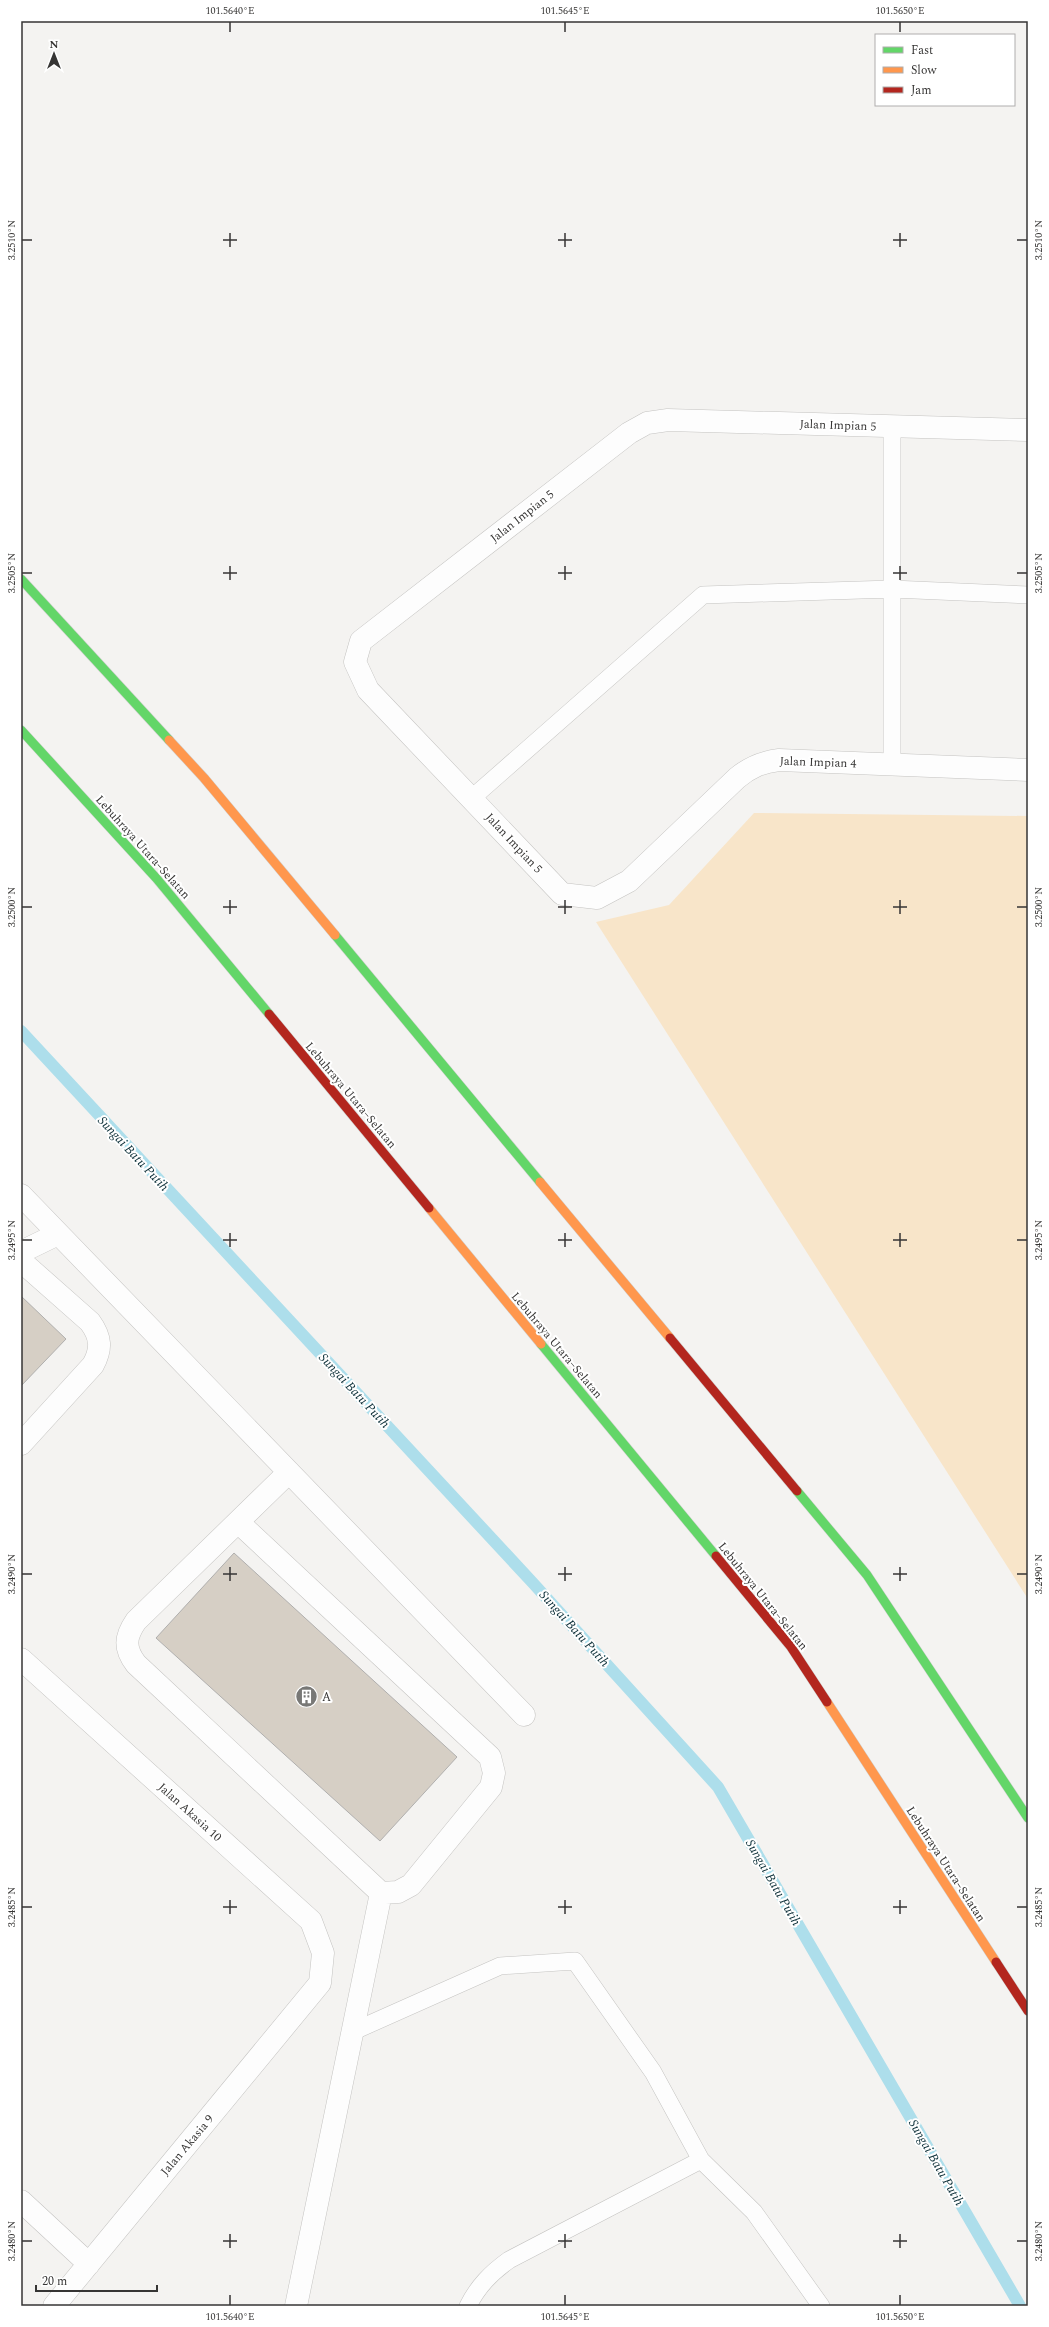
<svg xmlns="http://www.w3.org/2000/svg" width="1049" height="2327" viewBox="0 0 1049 2327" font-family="Spectral,serif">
  <rect width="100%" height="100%" fill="#f4f3f1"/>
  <path fill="#f8e5c9" d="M754,813L1028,816V1599L596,922L669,905Z"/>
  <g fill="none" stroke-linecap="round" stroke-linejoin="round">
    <path stroke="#addeeb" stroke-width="12" d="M21,1031L532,1582L718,1787L1020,2306"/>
  </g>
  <path fill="#d6cfc5" stroke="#b0afae" d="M21,1296L66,1339L21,1386Z
    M234,1553L457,1757L380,1841L156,1638Z"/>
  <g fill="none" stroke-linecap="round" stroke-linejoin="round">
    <defs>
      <path id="lane" d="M892,426V765
        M472,798L703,595L892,589L1028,595
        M354,2031L500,1966L575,1961L653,2072L701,2160L754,2212L821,2306
        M468,2306C478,2286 491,2273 509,2260L701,2160"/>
      <path id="street" d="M1028,430L668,420L647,423L629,433L361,641L355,662L368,690L562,894L597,898L629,881L737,778C750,767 762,762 779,760L1028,770
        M21,1195L524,1715
        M21,1252L58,1234
        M21,1261L90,1322C101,1337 102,1349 93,1365L21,1444
        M289,1472L136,1621C125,1637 124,1648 136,1664L381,1893L296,2306
        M238,1522L490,1757L494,1773L491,1787L411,1885L398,1892L381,1893
        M21,1659L311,1921L323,1953L320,1983L54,2306
        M21,2201L89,2264"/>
      <path id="fast" d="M21,579L169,740
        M21,730L157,879L269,1014
        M335,935L540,1182
        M541,1344L716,1556
        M797,1491L867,1575L1028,1818"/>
      <path id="slow" d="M169,740L204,778L335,935
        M540,1182L670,1338
        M429,1208L541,1344
        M827,1702L996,1962"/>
      <path id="jam" d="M269,1014L429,1208
        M670,1338L797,1491
        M716,1556L791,1647L827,1702
        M996,1962L1028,2011"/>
    </defs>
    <use href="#lane" stroke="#c4c3c1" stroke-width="18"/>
    <use href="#street" stroke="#c4c3c1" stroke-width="23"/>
    <use href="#fast" stroke="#cfcfce" stroke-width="10"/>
    <use href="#slow" stroke="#cfcfce" stroke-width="10"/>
    <use href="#jam" stroke="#cfcfce" stroke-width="10"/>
    <use href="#lane" stroke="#fdfdfd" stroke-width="17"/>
    <use href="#street" stroke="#fdfdfd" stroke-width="22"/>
    <use href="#fast" stroke="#63d668" stroke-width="9"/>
    <use href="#slow" stroke="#ff974d" stroke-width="9"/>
    <use href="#jam" stroke="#b3261e" stroke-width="9"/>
  </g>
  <path fill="none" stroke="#363534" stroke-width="1.5" d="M230,22V32M565,22V32M900,22V32M230,233V247M565,233V247M900,233V247M22,240H32M223,240H237M558,240H572M893,240H907M1017,240H1027M230,566V580M565,566V580M900,566V580M22,573H32M223,573H237M558,573H572M893,573H907M1017,573H1027M230,900V914M565,900V914M900,900V914M22,907H32M223,907H237M558,907H572M893,907H907M1017,907H1027M230,1233V1247M565,1233V1247M900,1233V1247M22,1240H32M223,1240H237M558,1240H572M893,1240H907M1017,1240H1027M230,1567V1581M565,1567V1581M900,1567V1581M22,1574H32M223,1574H237M558,1574H572M893,1574H907M1017,1574H1027M230,1900V1914M565,1900V1914M900,1900V1914M22,1907H32M223,1907H237M558,1907H572M893,1907H907M1017,1907H1027M230,2234V2248M565,2234V2248M900,2234V2248M22,2241H32M223,2241H237M558,2241H572M893,2241H907M1017,2241H1027M230,2295V2305M565,2295V2305M900,2295V2305"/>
  <defs>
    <symbol id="building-disc" viewBox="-11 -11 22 22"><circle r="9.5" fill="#787876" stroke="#fff"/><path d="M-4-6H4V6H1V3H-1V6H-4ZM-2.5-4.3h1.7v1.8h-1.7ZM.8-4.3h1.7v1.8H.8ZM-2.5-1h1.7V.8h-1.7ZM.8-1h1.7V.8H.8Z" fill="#fff"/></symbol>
  </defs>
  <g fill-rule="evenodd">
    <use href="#building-disc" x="294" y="1684" width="25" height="25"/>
  </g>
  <g text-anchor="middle" stroke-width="4" stroke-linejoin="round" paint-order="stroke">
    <g font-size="12" fill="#363534" stroke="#fff">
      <text transform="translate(838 425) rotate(2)" y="4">Jalan Impian 5</text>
      <text transform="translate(522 516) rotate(-38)" y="4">Jalan Impian 5</text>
      <text transform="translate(818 762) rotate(2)" y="4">Jalan Impian 4</text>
      <text transform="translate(514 843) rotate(47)" y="4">Jalan Impian 5</text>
      <text transform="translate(143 847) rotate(48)" y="4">Lebuhraya Utara–Selatan</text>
      <text transform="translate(351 1095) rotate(50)" y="4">Lebuhraya Utara–Selatan</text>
      <text transform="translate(557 1345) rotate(50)" y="4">Lebuhraya Utara–Selatan</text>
      <text transform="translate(763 1596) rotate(51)" y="4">Lebuhraya Utara–Selatan</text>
      <text transform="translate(190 1812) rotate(42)" y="4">Jalan Akasia 10</text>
      <text transform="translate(946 1864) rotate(57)" y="4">Lebuhraya Utara–Selatan</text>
      <text transform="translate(187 2145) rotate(-50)" y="4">Jalan Akasia 9</text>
    </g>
    <g font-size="12" fill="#363534" stroke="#fff" text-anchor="start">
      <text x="322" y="1701">A</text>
    </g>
    <g font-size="13" font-style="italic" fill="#0c2f38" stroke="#fff">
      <text transform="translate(134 1153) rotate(47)" y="5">Sungai Batu Putih</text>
      <text transform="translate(355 1390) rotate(47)" y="5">Sungai Batu Putih</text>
      <text transform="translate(575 1628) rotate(48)" y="5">Sungai Batu Putih</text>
      <text transform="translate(774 1882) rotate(60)" y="5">Sungai Batu Putih</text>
      <text transform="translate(937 2162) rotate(60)" y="5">Sungai Batu Putih</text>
    </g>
  </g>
  <rect width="1049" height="2327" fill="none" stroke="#ffffff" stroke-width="44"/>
  <rect x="875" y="34" width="140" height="72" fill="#ffffff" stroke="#afaeae"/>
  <rect x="883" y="47" width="20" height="6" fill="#63d668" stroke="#afaeae"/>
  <text x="911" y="54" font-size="12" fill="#363534">Fast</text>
  <rect x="883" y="67" width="20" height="6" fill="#ff974d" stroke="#afaeae"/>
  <text x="911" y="74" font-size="12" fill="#363534">Slow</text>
  <rect x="883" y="87" width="20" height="6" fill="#b3261e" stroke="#afaeae"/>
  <text x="911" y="94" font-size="12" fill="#363534">Jam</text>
  <g transform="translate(54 54)" stroke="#ffffff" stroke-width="3" paint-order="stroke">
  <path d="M0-3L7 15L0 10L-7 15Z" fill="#363534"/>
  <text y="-6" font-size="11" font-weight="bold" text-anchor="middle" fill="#363534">N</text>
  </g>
  <path d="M36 2285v6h121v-6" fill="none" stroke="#363534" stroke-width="2"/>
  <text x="42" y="2285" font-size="12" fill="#363534" stroke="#ffffff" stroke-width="3" paint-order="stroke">20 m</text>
  <rect x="22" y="22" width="1005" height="2283" fill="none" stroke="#363534" stroke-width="1.5"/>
  <g font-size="10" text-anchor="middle" fill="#363534">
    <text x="230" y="14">101.5640°E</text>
    <text x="565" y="14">101.5645°E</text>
    <text x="900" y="14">101.5650°E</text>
    <text transform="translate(11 240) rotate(-90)" y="4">3.2510°N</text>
    <text transform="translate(1038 240) rotate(-90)" y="4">3.2510°N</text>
    <text transform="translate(11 573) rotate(-90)" y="4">3.2505°N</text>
    <text transform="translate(1038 573) rotate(-90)" y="4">3.2505°N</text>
    <text transform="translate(11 907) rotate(-90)" y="4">3.2500°N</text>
    <text transform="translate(1038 907) rotate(-90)" y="4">3.2500°N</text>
    <text transform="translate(11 1240) rotate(-90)" y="4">3.2495°N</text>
    <text transform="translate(1038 1240) rotate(-90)" y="4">3.2495°N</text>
    <text transform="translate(11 1574) rotate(-90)" y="4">3.2490°N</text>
    <text transform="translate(1038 1574) rotate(-90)" y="4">3.2490°N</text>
    <text transform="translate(11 1907) rotate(-90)" y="4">3.2485°N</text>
    <text transform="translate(1038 1907) rotate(-90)" y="4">3.2485°N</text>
    <text transform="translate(11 2241) rotate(-90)" y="4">3.2480°N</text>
    <text transform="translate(1038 2241) rotate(-90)" y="4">3.2480°N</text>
    <text x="230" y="2320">101.5640°E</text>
    <text x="565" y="2320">101.5645°E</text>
    <text x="900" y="2320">101.5650°E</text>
  </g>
</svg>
